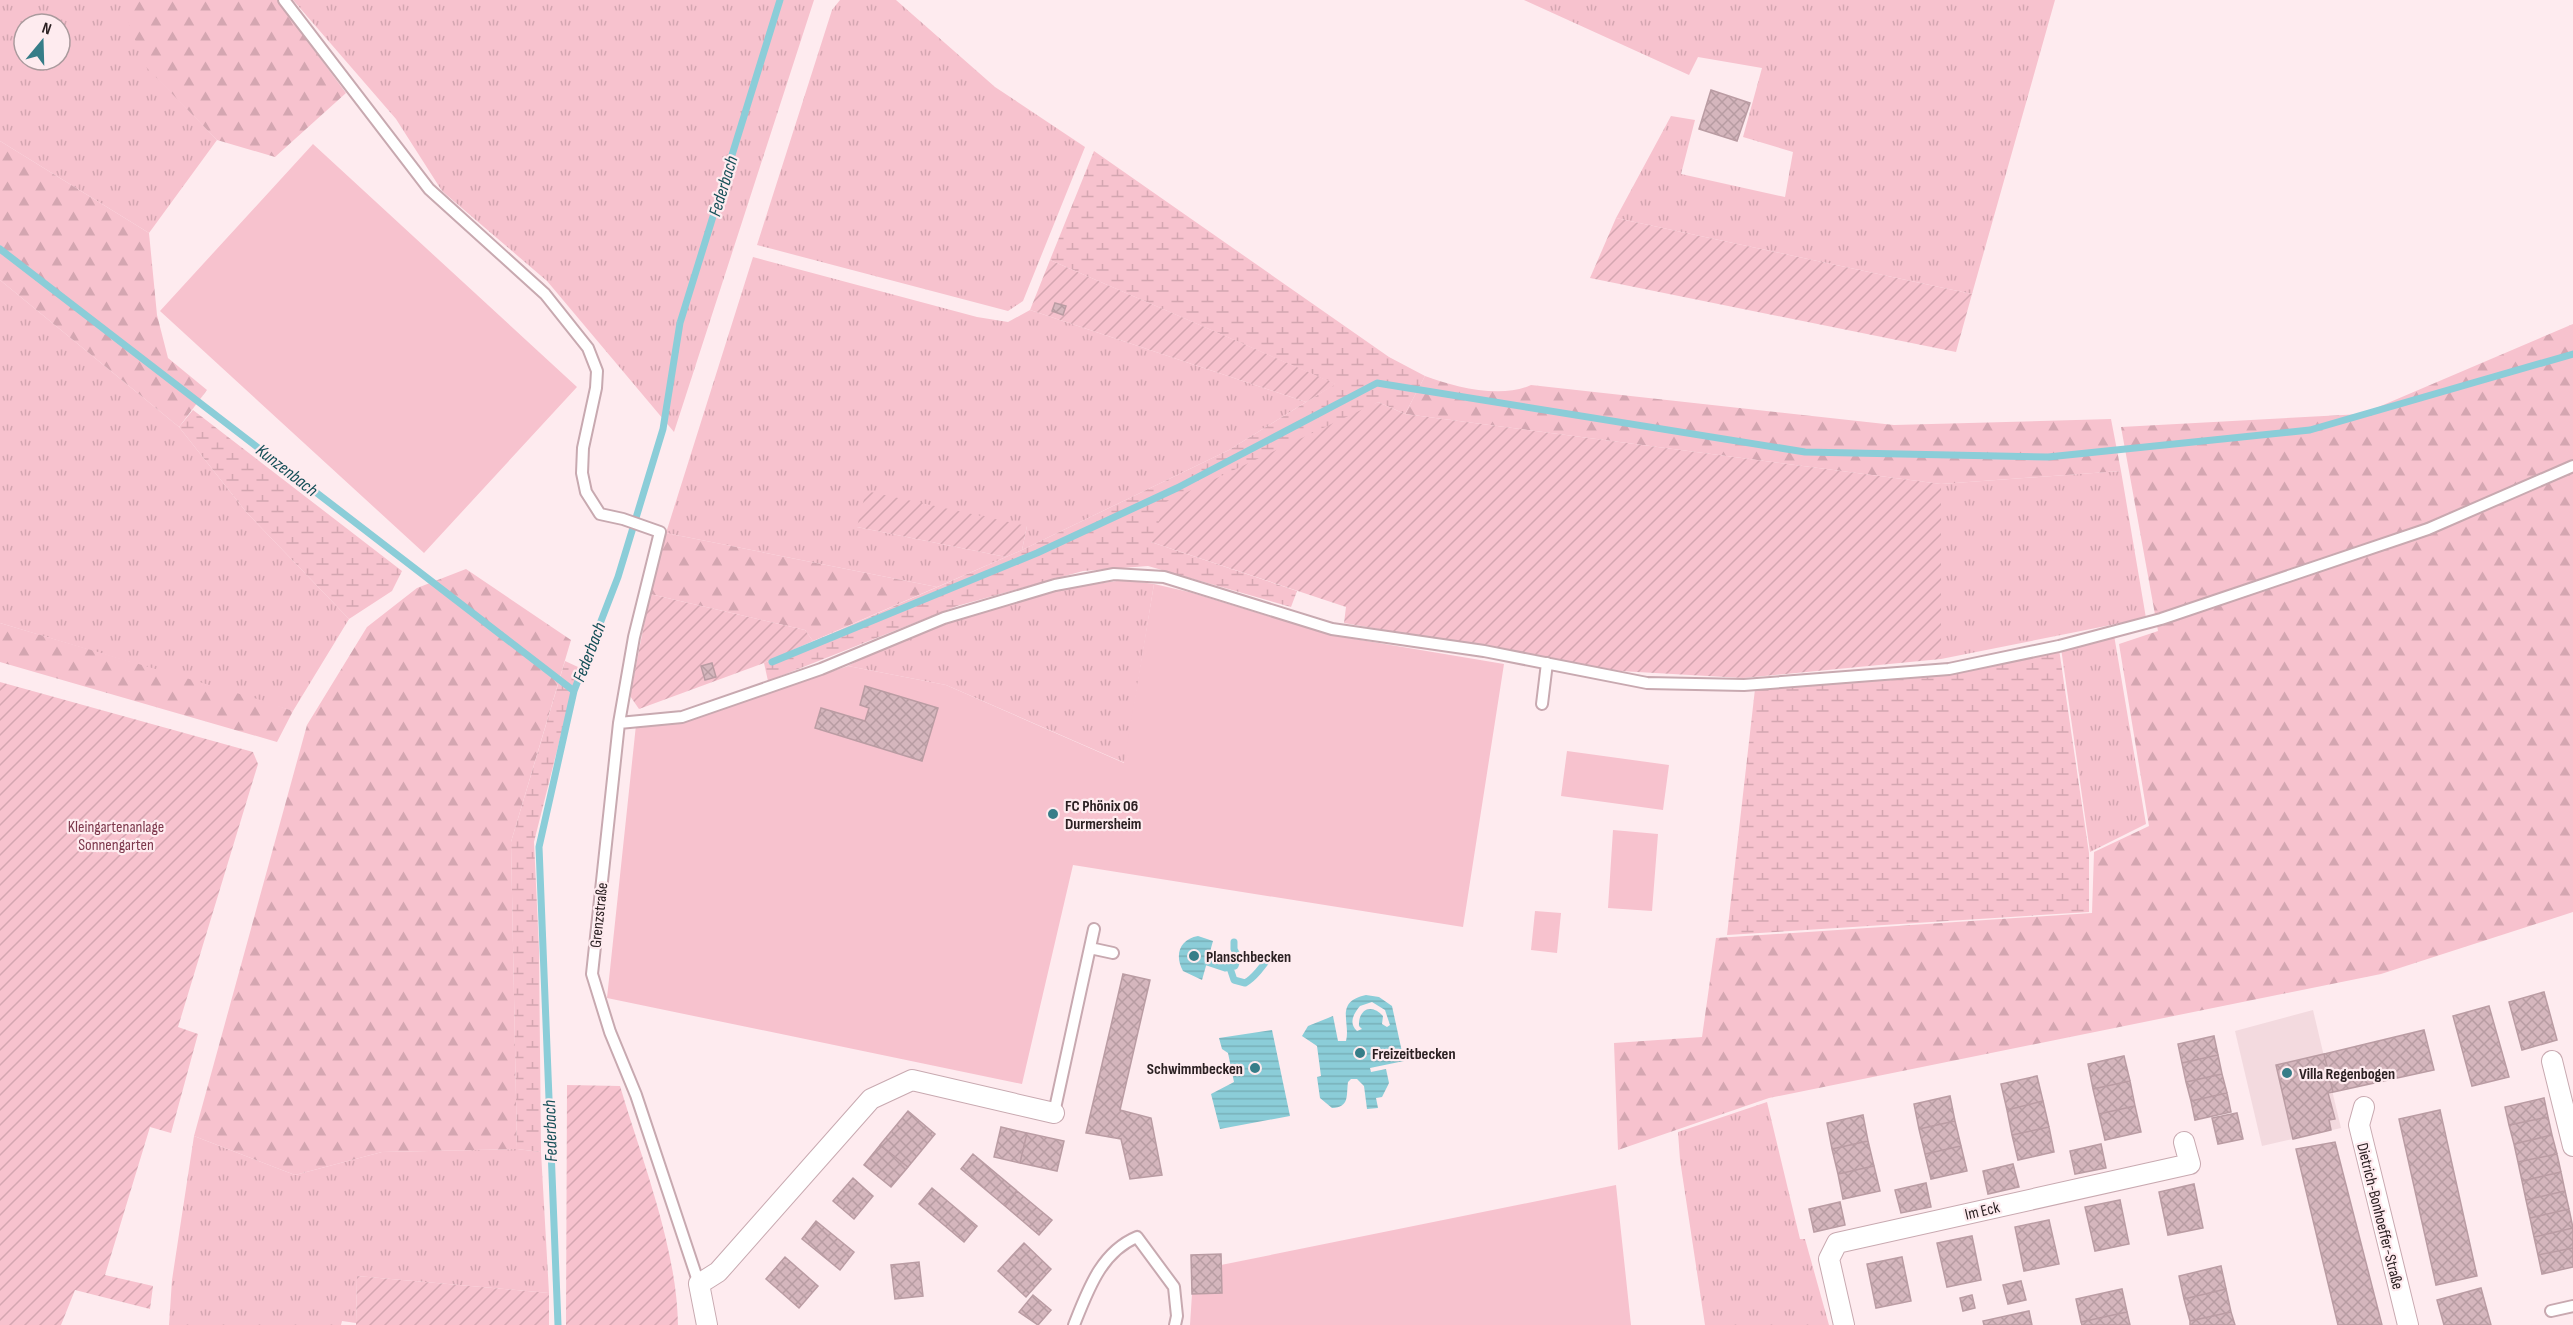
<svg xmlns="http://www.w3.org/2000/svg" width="2573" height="1325" viewBox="0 0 2573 1325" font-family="'Sofia Sans Condensed',sans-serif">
  <defs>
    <pattern id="grass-tufts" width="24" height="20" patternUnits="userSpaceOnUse" patternTransform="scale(1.5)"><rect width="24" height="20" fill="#f7c2ce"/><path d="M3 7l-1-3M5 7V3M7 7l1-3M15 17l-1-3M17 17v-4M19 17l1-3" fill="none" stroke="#d4a6b1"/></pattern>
    <pattern id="forest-firs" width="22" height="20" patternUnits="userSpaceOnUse" patternTransform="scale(1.5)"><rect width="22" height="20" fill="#f7c2ce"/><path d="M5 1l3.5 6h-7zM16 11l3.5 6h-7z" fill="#d4a6b1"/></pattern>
    <pattern id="wetland-marsh" width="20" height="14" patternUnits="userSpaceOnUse" patternTransform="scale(1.5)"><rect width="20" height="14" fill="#f7c2ce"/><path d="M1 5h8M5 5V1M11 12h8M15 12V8" fill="none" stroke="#d4a6b1"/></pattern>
    <pattern id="garden-furrows" width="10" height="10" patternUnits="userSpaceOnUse" patternTransform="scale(1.5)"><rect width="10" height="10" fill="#f7c2ce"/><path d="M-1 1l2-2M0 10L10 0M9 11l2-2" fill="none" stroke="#d4a6b1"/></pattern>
    <pattern id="water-rules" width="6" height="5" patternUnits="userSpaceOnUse" patternTransform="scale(1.5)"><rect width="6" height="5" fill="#8bcdd8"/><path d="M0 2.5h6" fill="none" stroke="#78b0b9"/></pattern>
    <pattern id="building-cross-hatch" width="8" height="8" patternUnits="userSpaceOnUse" patternTransform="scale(1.5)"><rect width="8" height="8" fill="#d5b6bd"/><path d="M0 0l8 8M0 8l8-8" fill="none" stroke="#b79ca2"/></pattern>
  </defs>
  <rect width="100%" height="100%" fill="#feebef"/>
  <path fill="#f3dadf" d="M2313,1010L2341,1128L2262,1146L2235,1031Z"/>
  <path fill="url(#grass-tufts)" fill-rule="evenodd" d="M0,0H120L148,68L217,140L149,233L0,141ZM24,24H60V60H24Z
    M293,0H814L674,432L547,281L442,191L396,119Z
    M840,0H896L995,87L1085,147L1023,301L1008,311L757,245L832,10Z
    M1524,0H2055L1972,294L1616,218L1671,116L1695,120L1681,174L1785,197L1793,152L1743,137L1762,68L1698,57L1689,75Z
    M753,257L977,317L1008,322L1030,310L1306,402L1229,450L1022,550L1027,526L857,527L1006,557L937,587L666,533Z
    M0,280L179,427L247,513L349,619L293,711L0,623Z
    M2121,471L2146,618L1941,659V484Z
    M1124,580L1154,584L1125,763L946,685L848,666C926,621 1034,591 1124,580Z
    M2114,635L2146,824L2090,852L2061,648Z
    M1767,1102L1800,1239H1805L1829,1325H1705L1680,1160L1678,1132Z
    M194,1136L295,1175L382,1152L517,1149L541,1152L549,1293L357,1276L356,1323L342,1321L341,1325H169L172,1280Z"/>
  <path fill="url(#forest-firs)" d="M119,0H277L346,93L275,157L217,140L146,67Z
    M0,141L149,233L157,315L168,358L207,390L179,427L0,280Z
    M2573,324V912L2381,974L1769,1098L1618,1150L1614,1043L1702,1037L1716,938L2092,913L2094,852L2149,826L2119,644L2158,631L2121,427L2362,414Z
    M1425,376C1454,387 1501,399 1531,385L1894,425L2111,419L2121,471L1941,484L1405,414Z
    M666,533L937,587L813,641L805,630L650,594Z
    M466,569L571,640L511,842L517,1149L382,1152L295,1175L194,1136L307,725L367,627L417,588Z
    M0,623L264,701L293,711L277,742L0,662Z"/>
  <path fill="url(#wetland-marsh)" d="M1094,151L1389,357L1425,376L1405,414L1378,402L1151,542L1297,591L1291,607L1148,566L1083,571L957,606L768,681L764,663L1022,550L1229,450L1335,384L1050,260Z
    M193,410L402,571L392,591L349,619L247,513L179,427Z
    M2059,649L2089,853V912L1727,935L1755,689Z
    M565,661L578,667L534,842L539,949L541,1152L517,1149L511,842Z"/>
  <path fill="#f7c2ce" d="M313,144L577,387L424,553L160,311Z
    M1154,584L1189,592L1331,635L1504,664L1463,927L1073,865L1022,1084L607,998L636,725L691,719L848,666L946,685L1124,763Z
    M1567,751L1669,765L1663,810L1561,796Z
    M1613,830L1658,834L1652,911L1608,908Z
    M1535,911L1561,913L1557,953L1531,950Z
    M1616,1185L1631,1325H1190L1192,1294L1222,1293L1221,1265Z"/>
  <path fill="url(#garden-furrows)" d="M1616,218L1972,294L1956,352L1590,278Z
    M1050,260L1336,384L1306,402L1030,310Z
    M1378,402L1405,414L1941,484V659L1743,678L1620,671L1344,623L1346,607L1151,542L1166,502Z
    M866,491L1027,526L1022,550L1006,557L857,527Z
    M650,594L805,630L813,641L764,663L639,709L630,696Z
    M0,682L253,752L258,764L178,1027L198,1034L171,1133L150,1127L105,1275L153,1286L150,1309L75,1290L61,1325H0Z
    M567,1085L620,1086C642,1160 677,1248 678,1325H566Z
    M357,1276L549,1293V1325H356Z"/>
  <path fill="url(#water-rules)" fill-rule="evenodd" d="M1198,936L1213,941L1202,980L1183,971C1174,955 1180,939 1198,936Z
    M1366,995L1379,997L1392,1006L1404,1061L1370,1068L1371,1072L1386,1069L1389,1083L1382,1097L1376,1098L1378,1108L1367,1109L1364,1086L1357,1079H1351L1348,1082C1346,1096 1350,1107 1332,1108L1320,1098L1317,1077L1321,1076L1317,1046L1302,1036L1308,1026L1333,1016L1338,1041H1346C1351,1022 1334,1002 1366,995ZM1372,1002L1385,1010L1390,1025L1387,1027L1382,1024L1383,1016C1372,1003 1358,1009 1359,1026L1362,1029L1357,1031C1348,1023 1354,1013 1360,1006Z
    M1272,1030L1290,1116L1220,1129L1211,1094L1234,1082L1228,1053L1222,1049L1219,1038Z"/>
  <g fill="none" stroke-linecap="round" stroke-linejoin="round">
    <path stroke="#8bcdd8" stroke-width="7" d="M0,249L574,691
      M772,662L1037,553L1177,488L1377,383L1805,452L2048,457L2310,430L2573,354
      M1207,962L1225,968L1235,966L1238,957L1234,949V942
      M1230,968L1234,980L1245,983C1253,979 1264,965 1269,957
      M558,1325L539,847L574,691L618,577L663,429L680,323L780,0"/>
  </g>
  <path fill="url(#building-cross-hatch)" stroke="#ba9ca3" stroke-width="1.5" d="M1711,90L1750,103L1737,141L1699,129Z
    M1055,303L1066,306L1063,315L1052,311Z
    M712,663L716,677L705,680L701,666Z
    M865,686L938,708L922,761L815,728L821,708L865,721L869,708L860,705Z
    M1123,974L1150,980L1120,1110L1151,1118L1162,1175L1130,1179L1121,1139L1086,1133Z
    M2544,992L2557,1040L2522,1050L2509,1002Z
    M2489,1006L2509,1077L2472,1086L2453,1016Z
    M2424,1030L2434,1070L2333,1092L2324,1054Z
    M2214,1036L2218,1055L2182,1063L2178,1044Z
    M2324,1054L2333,1092L2328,1093L2335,1119L2329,1120L2331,1130L2293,1139L2276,1065Z
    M2218,1055L2222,1074L2186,1082L2182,1063Z
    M2124,1056L2130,1081L2093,1089L2088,1064Z
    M2222,1074L2227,1093L2191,1101L2186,1082Z
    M2037,1076L2043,1101L2007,1110L2001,1084Z
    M2130,1081L2135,1106L2099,1114L2093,1089Z
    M2227,1093L2231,1112L2195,1120L2191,1101Z
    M1950,1096L1955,1121L1919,1129L1914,1104Z
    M2544,1098L2548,1117L2509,1125L2505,1107Z
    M2043,1101L2049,1127L2012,1135L2007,1110Z
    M2135,1106L2141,1132L2105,1140L2099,1114Z
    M2440,1110L2477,1276L2436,1285L2399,1119Z
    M908,1111L935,1134L908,1167L880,1145Z
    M2237,1113L2243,1139L2218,1144L2212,1118Z
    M1863,1115L1868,1141L1832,1149L1827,1123Z
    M2548,1117L2552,1135L2514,1144L2509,1125Z
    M1955,1121L1961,1146L1925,1154L1919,1129Z
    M1001,1127L1027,1133L1020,1163L994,1157Z
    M2049,1127L2054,1152L2018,1160L2012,1135Z
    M1027,1133L1064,1141L1057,1171L1020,1163Z
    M2552,1135L2557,1154L2518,1162L2514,1144Z
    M1868,1141L1874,1166L1838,1174L1832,1149Z
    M2335,1142L2382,1325H2338L2296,1149Z
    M2101,1144L2106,1168L2075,1174L2070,1151Z
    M880,1145L908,1167L891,1187L864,1165Z
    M1961,1146L1967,1171L1931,1179L1925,1154Z
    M973,1154L1017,1191L1005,1206L961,1169Z
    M2557,1154L2561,1172L2522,1181L2518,1162Z
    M2013,1164L2019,1187L1988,1194L1983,1171Z
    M1874,1166L1880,1191L1843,1199L1838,1174Z
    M2561,1172L2565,1191L2526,1200L2522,1181Z
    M853,1178L873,1196L854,1219L833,1201Z
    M1926,1183L1931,1207L1901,1213L1895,1190Z
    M2194,1184L2203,1228L2168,1235L2159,1192Z
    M932,1188L977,1226L964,1242L919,1204Z
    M1017,1191L1052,1220L1039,1235L1005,1206Z
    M2565,1191L2569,1209L2530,1218L2526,1200Z
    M2120,1200L2129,1244L2095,1251L2085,1207Z
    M1840,1202L1845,1225L1814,1232L1809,1209Z
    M2569,1209L2573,1228L2534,1237L2530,1218Z
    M2049,1220L2059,1264L2024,1271L2015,1227Z
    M816,1221L854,1252L840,1270L802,1239Z
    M2573,1228V1248L2538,1255L2534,1237Z
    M1972,1236L1981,1280L1947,1287L1937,1243Z
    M1024,1243L1051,1269L1026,1297L998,1271Z
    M2573,1248V1267L2542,1274L2538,1255Z
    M1221,1254L1222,1293L1192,1294L1191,1255Z
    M785,1257L818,1286L799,1308L766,1279Z
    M1902,1257L1911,1301L1876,1308L1867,1264Z
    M919,1262L923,1296L895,1299L891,1265Z
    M2221,1266L2226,1289L2184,1299L2179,1276Z
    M2021,1281L2026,1300L2008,1304L2003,1285Z
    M2481,1288L2491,1325H2444L2437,1300Z
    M2122,1289L2127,1312L2081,1322L2076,1299Z
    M2226,1289L2231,1312L2190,1321L2184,1299Z
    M1033,1295L1051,1310L1038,1325L1019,1312Z
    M1972,1295L1975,1308L1963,1311L1960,1298Z
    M2029,1311L2032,1325H1984L1983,1321Z
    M2127,1312L2130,1325H2082L2081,1322Z
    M2231,1312L2235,1325H2190V1321Z"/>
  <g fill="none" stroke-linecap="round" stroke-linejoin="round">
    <defs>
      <path id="lane" d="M284,0L429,189L545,294L588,348L597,371L596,388L583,448L582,473L586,492L600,514L623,519L660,532L634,637L619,723L592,974L610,1032L636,1095L699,1284
        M1542,704L1547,663
        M619,723L682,717L821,669L944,618L1055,585L1114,574L1164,577L1332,629L1484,651L1647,683L1744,685L1949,669L2059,646L2161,619L2428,529L2573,466
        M1090,948L1113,953
        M1054,1113L1094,929
        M2551,1311L2573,1306
        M1074,1325C1088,1290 1101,1252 1137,1237L1174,1287L1177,1316L1175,1325"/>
      <path id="street" d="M2552,1061L2573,1146
        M2364,1107L2359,1125L2408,1325
        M707,1325L699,1284L718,1272L871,1099L912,1080L1054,1113
        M1844,1325L1829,1259L1837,1243L2190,1164L2184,1142"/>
    </defs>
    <use href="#lane" stroke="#c8a9b0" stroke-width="14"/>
    <use href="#street" stroke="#c8a9b0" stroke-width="22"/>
    <use href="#lane" stroke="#fff" stroke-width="10"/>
    <use href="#street" stroke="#fff" stroke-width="20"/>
  </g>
  <g fill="#367d88" stroke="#feebef" stroke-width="2">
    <circle cx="1053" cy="814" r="6"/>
    <circle cx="1194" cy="956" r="6"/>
    <circle cx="1360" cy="1053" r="6"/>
    <circle cx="1255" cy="1068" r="6"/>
    <circle cx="2287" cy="1073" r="6"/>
  </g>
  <g text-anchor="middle" stroke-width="4.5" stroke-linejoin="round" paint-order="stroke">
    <g font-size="16" font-weight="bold" fill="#2b2022" stroke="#feebef" text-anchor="start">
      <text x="1065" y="811">FC Phönix 06<tspan x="1065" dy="18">Durmersheim</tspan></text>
      <text x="1206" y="962">Planschbecken</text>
      <text x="1372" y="1059">Freizeitbecken</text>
      <text x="1243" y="1074" text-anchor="end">Schwimmbecken</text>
      <text x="2299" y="1079">Villa Regenbogen</text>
    </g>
    <g font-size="16" fill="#7c374b" stroke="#feebef">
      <text x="116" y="832">Kleingartenanlage<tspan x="116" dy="18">Sonnengarten</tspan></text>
    </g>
    <g font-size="16" fill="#2b2022" stroke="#feebef">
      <text transform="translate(598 915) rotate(-84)" y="6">Grenzstraße</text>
      <text transform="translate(1982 1210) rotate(-13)" y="6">Im Eck</text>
      <text transform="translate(2381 1216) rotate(76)" y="6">Dietrich-Bonhoeffer-Straße</text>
    </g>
    <g font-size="18" font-style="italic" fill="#144e57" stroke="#feebef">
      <text transform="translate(723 186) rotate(-73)" y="6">Federbach</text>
      <text transform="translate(287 470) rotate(38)" y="6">Kunzenbach</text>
      <text transform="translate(589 652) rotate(-69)" y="6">Federbach</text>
      <text transform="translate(550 1131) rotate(-92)" y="6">Federbach</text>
    </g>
  </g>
  <g transform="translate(42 42) rotate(19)"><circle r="28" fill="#feebef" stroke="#aa9a9d" stroke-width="1.5"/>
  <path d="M0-4.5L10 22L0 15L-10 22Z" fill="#367d88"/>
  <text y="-9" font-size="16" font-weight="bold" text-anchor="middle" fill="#2b2022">N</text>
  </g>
</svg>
